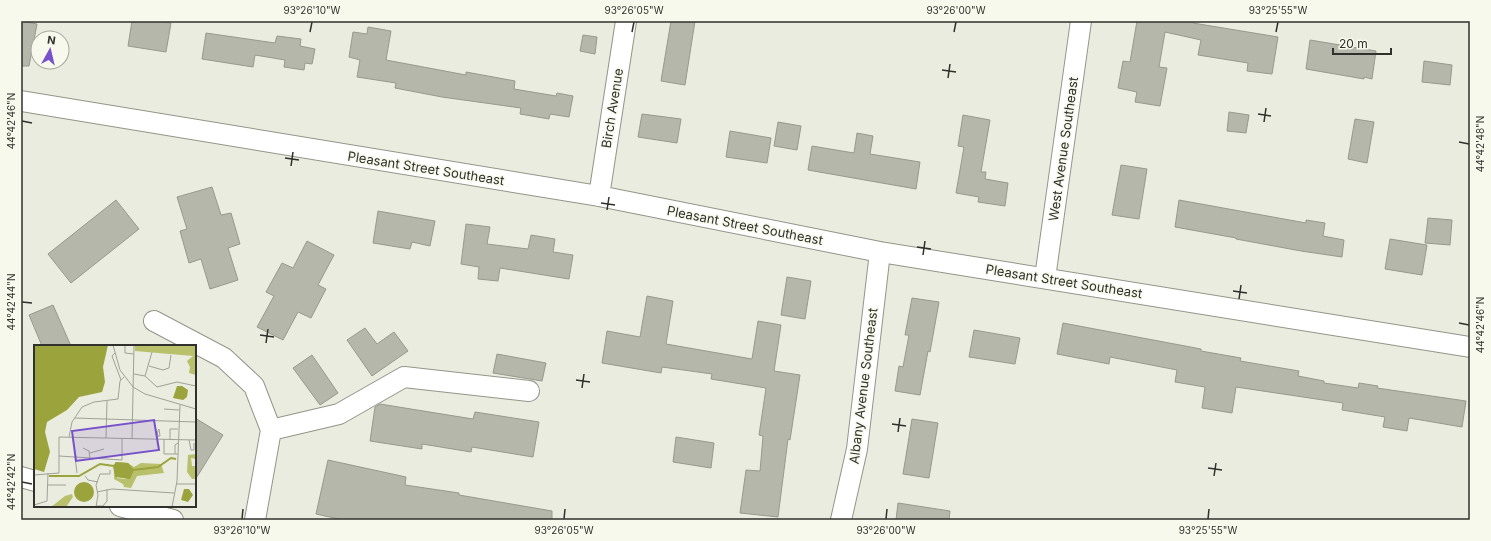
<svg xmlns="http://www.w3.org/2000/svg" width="1491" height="541" viewBox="0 0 1491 541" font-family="Inter,sans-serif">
  <rect width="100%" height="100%" fill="#eaecdf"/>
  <path fill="#b5b7ab" stroke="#97998d" d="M21,21L37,24L29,66H21Z
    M132,21H157L171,23L166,52L128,46Z
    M671,21H695L685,85L661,81Z
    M1137,21H1193V23L1278,37L1272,74L1247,71L1248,63L1198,55L1201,40L1165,32L1159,67L1167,68L1160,106L1135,102L1137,92L1118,88L1123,61L1130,62Z
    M368,27L391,31L386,60L466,75V72L515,81L514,89L556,96L557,93L573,96L569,117L550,114L549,119L520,114L521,108L442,97L395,88L396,83L357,77L360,60L349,57L353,32L367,34Z
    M206,33L275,43L277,36L301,39L300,46L315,49L312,64L305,63L304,70L284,67L285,60L255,55L253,67L202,59Z
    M583,35L597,37L595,54L580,51Z
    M1310,40L1376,51L1372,79L1364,77V79L1306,69Z
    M1424,61L1452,65L1450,85L1422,82Z
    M1229,112L1249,115L1246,133L1227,131Z
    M642,114L681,119L677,143L638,137Z
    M963,115L990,120L981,172H986L985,179L1008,183L1005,206L978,202L979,197L956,193L964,147L958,146Z
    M1355,119L1374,122L1367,163L1348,159Z
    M778,122L801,126L797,150L774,146Z
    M730,131L771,138L767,163L726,157Z
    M857,133L873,136L870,154L920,162L916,189L808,170L812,146L854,153Z
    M1121,165L1147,169L1139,219L1112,215Z
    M212,187L221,215L231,213L240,244L228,248L238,280L210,289L201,259L189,263L180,231L187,229L177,197Z
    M116,200L139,229L71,283L48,254Z
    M1179,200L1306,223V220L1325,223L1323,236L1344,240L1342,257L1301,251L1236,239V238L1175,227Z
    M378,211L435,221L430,246L412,242L410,249L373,243Z
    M1428,218L1452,220L1450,245L1425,243Z
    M466,224L490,227L487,244L528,249L531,235L555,239L553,252L573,255L569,279L500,268L498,281L478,279L479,267L461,264Z
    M1390,239L1427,245L1422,275L1385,269Z
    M307,241L334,255L318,285L326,289L311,318L298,312L283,340L257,327L274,296L266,292L282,263L293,268Z
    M787,277L811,281L805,319L781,315Z
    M647,296L673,301L666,344L752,359L758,321L781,325L774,371L800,375L790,440L788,439L778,517L740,513L746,470L760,471L763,436L759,435L766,388L711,379L712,374L662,367L661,373L602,363L607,331L640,337Z
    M912,298L939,302L930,352L928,351L920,395L895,391L899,366L903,367L909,335H905Z
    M53,305L71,346H42L29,315Z
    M1063,323L1201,349V351L1241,358L1240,361L1299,371L1298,376L1324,381V383L1358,388L1359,383L1378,386L1377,388L1466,401L1462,427L1409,418L1407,431L1383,427L1385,417L1342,410L1343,403L1236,387L1232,413L1202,408L1205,387L1175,382L1177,370L1110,357L1109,364L1057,354Z
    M365,328L377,344L394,332L408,351L372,376L347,340Z
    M974,330L1020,338L1015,364L969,357Z
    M497,354L546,363L542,381L493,373Z
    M312,355L338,393L320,405L293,368Z
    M380,404L473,419L475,412L539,422L533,457L472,447L471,452L422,444V449L370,441L375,407Z
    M195,418L223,435L195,480Z
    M912,419L938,423L929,478L903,474Z
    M676,437L714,443L711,468L673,462Z
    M328,460L406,477L405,485L459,493V495L552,511V520H343L316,514Z
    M898,503L950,511L949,520H896Z"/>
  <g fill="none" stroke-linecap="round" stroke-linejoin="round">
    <defs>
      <path id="minor" d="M21,101L599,196L880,252L1470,347
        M599,196L626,21
        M1045,278L1081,21
        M154,321L224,358L254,386L271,430L255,520
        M271,430L339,414L404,377L529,391
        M21,477L35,481
        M120,506L173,520
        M841,520L857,449L880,252"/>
    </defs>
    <use href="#minor" stroke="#939589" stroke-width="22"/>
    <use href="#minor" stroke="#fff" stroke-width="20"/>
  </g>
  <path fill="none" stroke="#30312c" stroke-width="1.5" d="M310,32L312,22M632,32L634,22M954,32L956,22M1276,32L1278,22M942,70L956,72M948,78L950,64M1258,114L1271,116M22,121L32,123M1264,122L1266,108M1459,142L1469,144M285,158L299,160M291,166L293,152M601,203L615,205M607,210L609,197M917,247L931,249M923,255L925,241M1233,291L1247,293M1239,299L1241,285M22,302L32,303M1459,323L1469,325M260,335L274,337M266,343L268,329M576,380L590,382M582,388L584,374M892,424L906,426M898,432L900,418M1208,468L1222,470M1214,476L1216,463M22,482L32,484M242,519L243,509M564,519L565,509M886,519L887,509M1208,519L1209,509"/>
  <g text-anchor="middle" stroke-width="3" stroke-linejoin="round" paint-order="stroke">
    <g font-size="13" fill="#30312c" stroke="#f7f9ec">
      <text transform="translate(612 108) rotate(-81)" y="5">Birch Avenue</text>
      <text transform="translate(1063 149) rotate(-82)" y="5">West Avenue Southeast</text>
      <text transform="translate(426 168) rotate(9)" y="5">Pleasant Street Southeast</text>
      <text transform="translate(745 225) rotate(11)" y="5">Pleasant Street Southeast</text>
      <text transform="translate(1064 281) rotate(9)" y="5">Pleasant Street Southeast</text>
      <text transform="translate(863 386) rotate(-83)" y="5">Albany Avenue Southeast</text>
    </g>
  </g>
  <g transform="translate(34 345)">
    <rect width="162" height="162" fill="#eaecdf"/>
    <path d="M101,0H162V30L155,28L156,22L153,16L159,11L101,6ZM162,109V114L157,113L158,121H162V134H158L153,127L154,110ZM81,117L94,118L100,122L107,118L127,119L130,128L103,131L97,143L90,142L89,139L80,134ZM82,117L95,121L98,130L91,134L83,133L79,121ZM38,149L39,152L32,162H17L31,151Z" fill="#b8c06b" fill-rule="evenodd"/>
    <path d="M0,0H74L69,22L71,37L68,47L45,52L33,65L13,77L11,87L16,107L10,127L0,124ZM143,41H148L154,45L153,52L149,55L139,53ZM82,117L94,118L100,125L96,134L81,132L79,121ZM40 147a10 10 0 1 1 20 0a10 10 0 1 1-20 0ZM150,144H155L159,150L154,157L147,155Z" fill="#9ba33c"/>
    <path fill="none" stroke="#9ba33c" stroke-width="2" d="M99,125L124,122L137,113L142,114M15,131H45L66,119L80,121"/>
    <path fill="none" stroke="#a0a197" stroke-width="1" d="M79,0L86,25L99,42L111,49L162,64M91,0V8L100,9M81,8L78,11L87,35M115,21L129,25L135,23L137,10M100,29L111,31L123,42L143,37L162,41M111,31L118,7M130,64L145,65M41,73L162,77M35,92L38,77L48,62L60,57L84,54L86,36L90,32M72,93L73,56M98,94L100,0M123,94V91L124,85L125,84L126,91H123M130,94V109H144M136,95V84H144M155,95L157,105H160V98M49,103L55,106L56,114M56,108L70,104M141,109V100L144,98M25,111L88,115V93M41,112L43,128M0,130L25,128V92L162,95M51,131L54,135L64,137M142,139H162M13,140H32M63,147L78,144L140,148M0,160L13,156L14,128M62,161H69L73,156V144M62,162L64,150L62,140L66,129H76V125M138,162L143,136L146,60"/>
    <path fill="#7751cb" fill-opacity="0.15" stroke="#7751cb" stroke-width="2" d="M120,75L125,105L42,116L38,86Z"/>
    <rect width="162" height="162" fill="none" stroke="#30312c" stroke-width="2"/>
  </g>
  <rect width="1491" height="541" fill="none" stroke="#f7f9ec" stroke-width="44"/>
  <g transform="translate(50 50) rotate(8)"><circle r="19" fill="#f7f9ec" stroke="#a7a99f"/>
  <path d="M0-3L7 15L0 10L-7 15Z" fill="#7751cb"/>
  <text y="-6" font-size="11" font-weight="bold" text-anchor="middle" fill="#30312c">N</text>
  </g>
  <path d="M1333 48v6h58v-6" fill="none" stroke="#30312c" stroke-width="2"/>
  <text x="1339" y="48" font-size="12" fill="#30312c" stroke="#f7f9ec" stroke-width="3" paint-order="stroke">20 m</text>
  <rect x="22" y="22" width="1447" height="497" fill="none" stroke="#30312c" stroke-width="1.5"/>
  <g font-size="10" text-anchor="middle" fill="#30312c">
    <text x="312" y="14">93°26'10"W</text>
    <text x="634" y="14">93°26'05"W</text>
    <text x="956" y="14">93°26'00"W</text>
    <text x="1278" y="14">93°25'55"W</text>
    <text transform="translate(11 121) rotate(-90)" y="4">44°42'46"N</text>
    <text transform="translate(1480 144) rotate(-90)" y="4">44°42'48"N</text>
    <text transform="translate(11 302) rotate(-90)" y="4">44°42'44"N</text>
    <text transform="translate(1480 325) rotate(-90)" y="4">44°42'46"N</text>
    <text transform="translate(11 482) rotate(-90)" y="4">44°42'42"N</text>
    <text x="242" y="534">93°26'10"W</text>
    <text x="564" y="534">93°26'05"W</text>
    <text x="886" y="534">93°26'00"W</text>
    <text x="1208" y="534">93°25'55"W</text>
  </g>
</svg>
